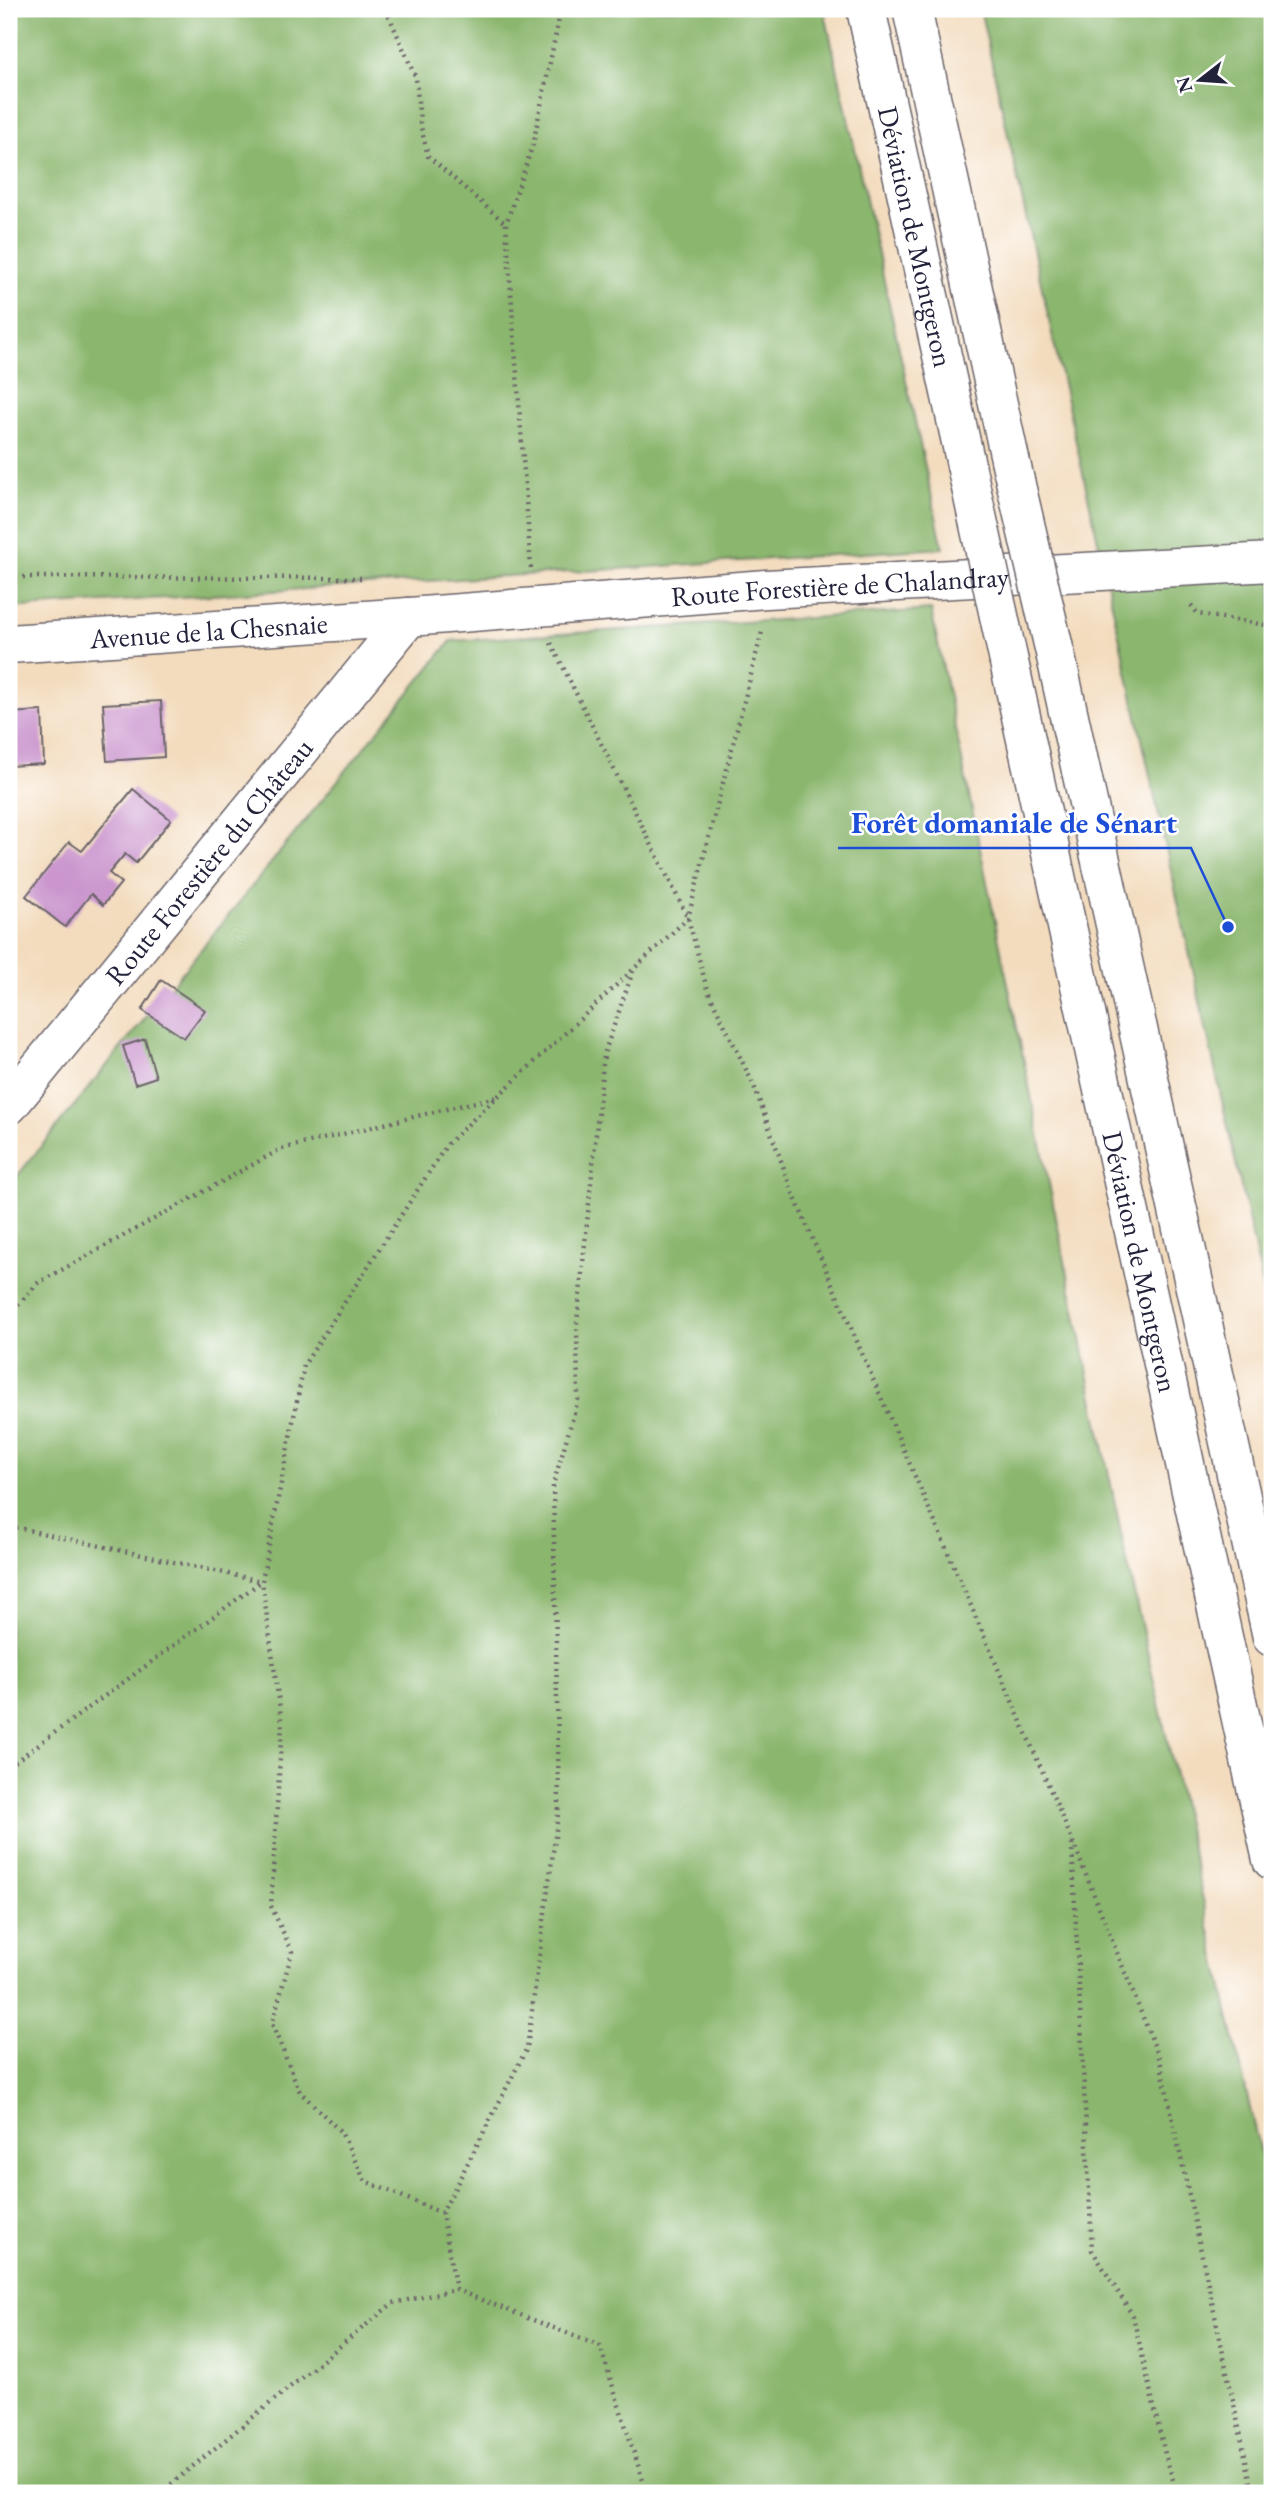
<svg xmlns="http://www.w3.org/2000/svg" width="1281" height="2502" viewBox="0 0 1281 2502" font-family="'EB Garamond',serif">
  <rect width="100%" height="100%" fill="#fff"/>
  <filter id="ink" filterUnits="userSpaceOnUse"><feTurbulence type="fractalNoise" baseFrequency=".0143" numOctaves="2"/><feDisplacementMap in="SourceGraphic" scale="14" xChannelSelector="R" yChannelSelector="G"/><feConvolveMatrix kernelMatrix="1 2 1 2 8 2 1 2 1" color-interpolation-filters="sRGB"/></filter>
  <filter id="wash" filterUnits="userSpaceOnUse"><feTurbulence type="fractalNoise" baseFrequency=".00686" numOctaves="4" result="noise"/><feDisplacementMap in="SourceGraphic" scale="28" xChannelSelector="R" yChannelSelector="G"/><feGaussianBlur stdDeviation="1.57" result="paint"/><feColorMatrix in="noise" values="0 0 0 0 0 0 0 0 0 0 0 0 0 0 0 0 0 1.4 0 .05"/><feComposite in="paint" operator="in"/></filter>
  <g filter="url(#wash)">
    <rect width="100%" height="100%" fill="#f3dcbe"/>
    <path fill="#8ab66d" stroke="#566c54" stroke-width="2" d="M9,9H824L943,548L9,608Z
      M980,9H1272V1326Z
      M931,610L1125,1553L1272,2206V2493H9V1186L451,641Z"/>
    <g id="blocks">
      <path fill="#cb96ce" d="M161,701L164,757L107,761L103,704Z
        M42,711L44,764L9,766V713Z
        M133,789L171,820L136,863L125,854L109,873L121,883L103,905L91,894L65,927L26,896L69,842L82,851Z
        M161,980L205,1010L184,1038L142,1010Z
        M145,1039L156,1077L135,1084L123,1046Z"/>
    </g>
  </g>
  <g filter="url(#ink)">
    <use href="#blocks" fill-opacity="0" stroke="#6b6369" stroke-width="2"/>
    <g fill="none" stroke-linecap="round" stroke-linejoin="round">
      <defs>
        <g id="minor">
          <path id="s1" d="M9,644L409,617L766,589L1272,562"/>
          <path id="s2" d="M9,1105L409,617"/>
        </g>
        <g id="major">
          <path id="s3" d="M866,9L966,465"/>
          <path d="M912,9L1010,459"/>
          <path d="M1056,657L1272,1637"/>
          <path id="s4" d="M1009,662L1272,1860"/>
        </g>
      </defs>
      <use href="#minor" stroke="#6b6369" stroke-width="41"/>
      <use href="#major" stroke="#6b6369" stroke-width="41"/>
      <path stroke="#6b6369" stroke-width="4.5" stroke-dasharray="2 5" stroke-linecap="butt" d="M386,9L416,78L420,123L428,156L506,224
        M531,568L506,224L533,144L561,9
        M9,577L362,578
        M1191,605L1198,614L1272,626
        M551,643L688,918L707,989L754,1086L792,1191L1072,1840L1160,2060L1253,2493
        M9,1315L38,1283L281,1149L496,1097
        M9,1526L261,1581
        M9,1766L262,1581
        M1072,1844L1092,2250L1133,2316L1165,2454L1177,2493
        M442,2213L365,2181L341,2132L300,2092L272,2024L292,1952L271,1906L282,1724L262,1581L304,1365L448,1143L688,918L763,628
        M456,2290L442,2213L527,2048L559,1807L553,1485L578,1400L577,1323L604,1054L633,971
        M160,2493L393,2303L456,2290L600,2346L647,2493"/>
      <use href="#minor" stroke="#fff" stroke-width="38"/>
      <use href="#major" stroke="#fff" stroke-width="38"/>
      <defs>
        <path id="major-bridge" d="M1010,459L1056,657
          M966,465L1009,662"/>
      </defs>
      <use href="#major-bridge" stroke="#6b6369" stroke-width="41" stroke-linecap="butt"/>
      <use href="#major-bridge" stroke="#fff" stroke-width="38"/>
    </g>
  </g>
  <g text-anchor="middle" stroke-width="5" stroke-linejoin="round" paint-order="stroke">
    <g font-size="28" fill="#22223b" stroke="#fff">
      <text dy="10" stroke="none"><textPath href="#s3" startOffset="233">Déviation de Montgeron</textPath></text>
      <text dy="10" stroke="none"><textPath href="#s1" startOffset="833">Route Forestière de Chalandray</textPath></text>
      <text dy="10" stroke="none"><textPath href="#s1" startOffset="200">Avenue de la Chesnaie</textPath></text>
      <text dy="10" stroke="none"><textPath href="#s2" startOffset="315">Route Forestière du Château</textPath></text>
      <text dy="10" stroke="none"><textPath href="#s4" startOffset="614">Déviation de Montgeron</textPath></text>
    </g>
  </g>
  <path fill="none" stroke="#1d4ed8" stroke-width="2.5" d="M1228 927L1191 848H838"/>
  <circle fill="#1d4ed8" stroke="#fff" stroke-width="2.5" cx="1228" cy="927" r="7"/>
  <g font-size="30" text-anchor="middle" font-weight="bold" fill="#1d4ed8" stroke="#fff" stroke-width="5" stroke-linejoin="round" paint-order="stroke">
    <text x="1014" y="833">Forêt domaniale de Sénart</text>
  </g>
  <rect width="1281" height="2502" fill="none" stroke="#fff" stroke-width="35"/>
  <g transform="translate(1200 80) rotate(253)" stroke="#ffffff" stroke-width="5" paint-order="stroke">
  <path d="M0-5L12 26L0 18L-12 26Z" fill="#22223b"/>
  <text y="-10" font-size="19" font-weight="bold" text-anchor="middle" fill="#22223b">N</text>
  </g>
</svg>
